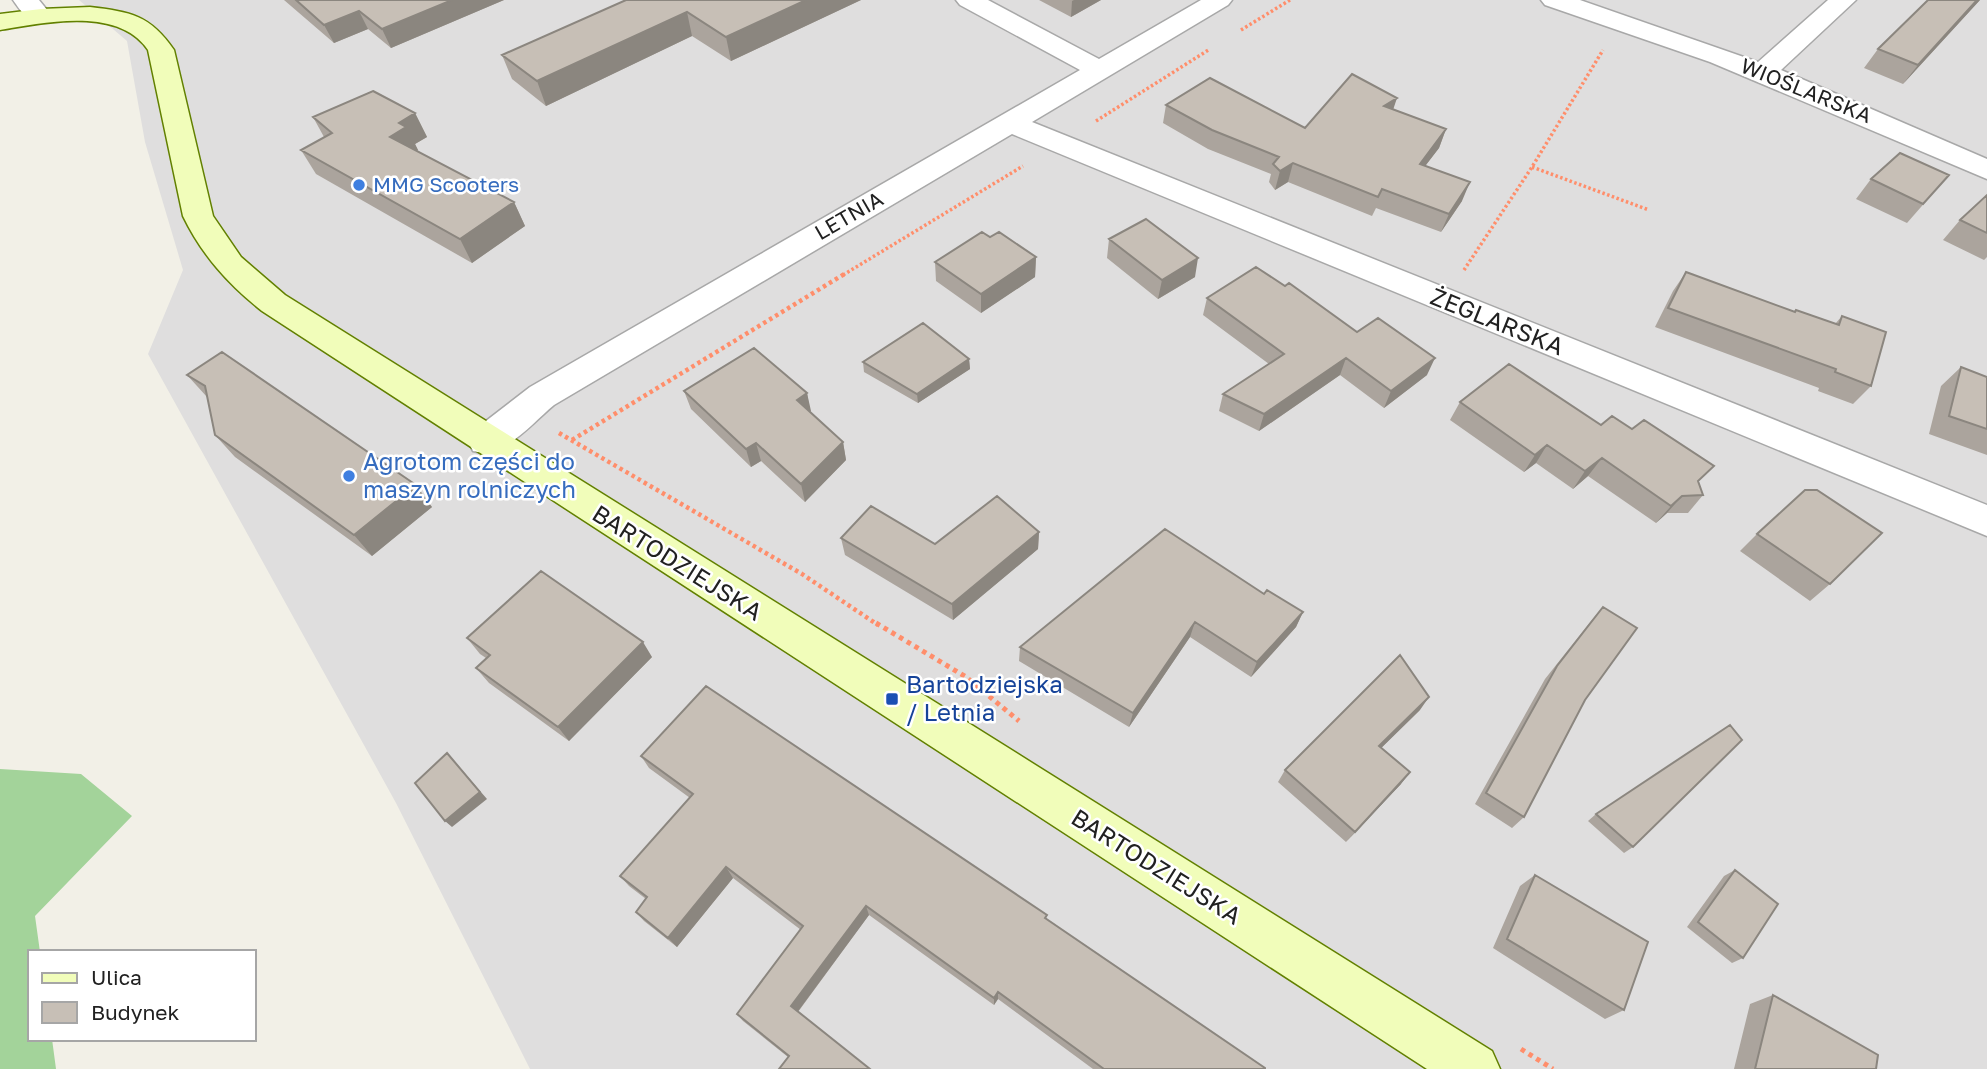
<svg xmlns="http://www.w3.org/2000/svg" width="1987" height="1069" viewBox="0 0 1987 1069" font-family="'Golos Text',sans-serif">
  <rect width="100%" height="100%" fill="#f2f0e7"/>
  <path fill="#dfdede" d="M79,0H1987V1069H530L396,803L148,354L183,270L145,142L127,41Z"/>
  <path fill="#a3d39a" d="M0,769L81,774L132,816L35,916L40,952H30V1039H52L56,1069H0Z"/>
  <g fill="none" stroke-linecap="round" stroke-linejoin="round">
    <defs>
      <path id="street" d="M13,0H39L52,16L48,21C30,26 23,14 13,0Z
        M956,0H988L1099,59L1201,0H1232L1228,5L1032,122L1987,505V536L1012,134L554,405C532,423 503,460 473,451L468,441L473,431L530,387L1080,70L960,5Z
        M1541,0H1580L1758,62L1828,0H1856L1781,70L1987,159V179L1710,62L1545,5Z"/>
      <path id="secondary" d="M90,7C131,12 150,15 174,50L213,216L241,257L285,295L1492,1051L1500,1069H1427L262,311C228,284 202,255 183,216L148,50C118,6 44,23 0,30V14L41,9Z"/>
    </defs>
    <use href="#street" stroke="#a8a8a8" stroke-width="3"/>
    <use href="#secondary" stroke="#628000" stroke-width="3"/>
    <path stroke="#ff8e6b" stroke-width="3.5" stroke-dasharray="2.5 2.5" stroke-linecap="butt" d="M1241,30L1290,0
      M1096,121L1210,49
      M1532,167L1649,210
      M1464,270L1532,167L1603,50
      M843,275L1023,166"/>
    <path stroke="#ff8e6b" stroke-width="4.5" stroke-dasharray="3.5 3.5" stroke-linecap="butt" d="M559,433L802,574L878,625
      M572,440L846,273"/>
    <path stroke="#ff8e6b" stroke-width="5" stroke-dasharray="4.5 4.5" stroke-linecap="butt" d="M876,623L966,677L1019,721
      M1521,1049L1553,1069"/>
    <use href="#street" fill="#fff" fill-rule="evenodd"/>
    <use href="#secondary" fill="#f1fdba" fill-rule="evenodd"/>
  </g>
  <path fill="#aba49d" d="M284,0H504L391,48L368,29L334,43Z
    M626,0H861L731,61L692,36L546,106L512,79L502,55Z
    M1039,0H1101L1071,17Z
    M1928,0H1980L1903,84L1864,68L1878,49Z
    M1166,105L1305,128L1393,110L1446,129L1439,148L1425,166L1462,201L1441,232L1376,208L1372,216L1288,182L1275,190L1269,182L1271,174L1208,149L1163,123Z
    M415,113L427,137L415,144L418,150L417,151L514,202L525,226L472,263L316,174L301,150L324,137L313,117Z
    M1949,175L1907,223L1856,199L1871,179Z
    M1987,195V257L1984,260L1943,240L1960,220Z
    M990,237L1036,257L1035,277L981,313L936,281L935,262Z
    M1109,239L1195,277L1158,299L1107,258Z
    M1686,272L1794,312L1796,310L1835,324L1842,316L1871,386L1853,404L1818,391L1819,388L1655,327L1673,291Z
    M1285,286L1357,332L1427,375L1384,408L1340,375L1259,431L1219,411L1223,394L1269,364L1203,315L1207,298Z
    M969,359L970,369L918,403L864,372L863,362Z
    M1961,367L1987,377V455L1929,434L1941,386Z
    M187,375L432,507L372,556L235,457L215,435L207,397Z
    M684,391L807,393L810,412L843,442L846,460L805,502L761,461L751,467L691,409Z
    M1460,402L1601,425L1699,483L1703,495L1688,513H1667L1656,523L1588,476L1573,489L1536,463L1524,472L1450,420Z
    M1039,532L1038,549L953,620L845,555L841,538L935,544Z
    M1757,534L1830,584L1810,601L1740,551Z
    M1264,594L1303,612L1296,627L1251,677L1190,637L1129,727L1019,661L1020,647Z
    M1603,607L1585,700L1524,817L1512,828L1475,804L1545,679L1591,621Z
    M467,638L652,657L569,741L489,683L476,668L486,658L480,654Z
    M1420,710L1381,748L1401,784L1346,842L1278,782L1285,770Z
    M641,756L1047,915L1046,919L1265,1069H1093L998,999L994,1005L869,915L798,1012L788,1057L743,1021L737,1014L801,930L733,878L677,947L644,921L636,912L646,899L629,886L620,876L690,798L649,768Z
    M1596,814L1633,847L1624,853L1588,821Z
    M1735,870L1743,958L1732,963L1687,927L1724,876Z
    M1535,875L1624,1010L1605,1019L1493,948L1520,886Z
    M1773,995L1876,1069H1734L1750,1004Z"/>
  <path fill="#8b867f" d="M452,0H504L391,48L382,29Z
    M806,0H861L731,61L726,37Z
    M1074,0H1101L1071,17L1072,1Z
    M1977,0H1980L1903,84L1918,65Z
    M359,11L368,29L334,43L324,25Z
    M687,12L692,36L546,106L537,81Z
    M1397,98L1391,116L1384,106Z
    M415,113L427,137L415,144L418,150L402,160L390,137L399,123Z
    M1446,129L1439,148L1413,182L1420,164Z
    M1293,163L1288,182L1275,190L1280,171Z
    M1470,182L1462,201L1441,232L1449,214Z
    M514,202L525,226L472,263L460,239Z
    M1036,257L1035,277L981,313V294Z
    M1198,258L1195,277L1158,299L1162,280Z
    M1346,358L1340,375L1259,431L1264,414Z
    M1435,358L1427,375L1384,408L1391,391Z
    M969,359L970,369L918,403L917,394Z
    M807,393L811,411L801,418L797,400Z
    M843,442L846,460L805,502L801,484Z
    M756,443L761,461L751,467L746,449Z
    M1547,445L1536,463L1524,472L1535,455Z
    M1602,458L1588,476L1573,489L1585,471Z
    M416,485L432,507L372,556L354,535Z
    M1682,496L1667,513L1656,523L1671,506Z
    M1039,532L1038,549L953,620L952,604Z
    M1303,612L1296,627L1251,677L1257,662Z
    M1195,622L1190,637L1129,727L1133,713Z
    M643,642L652,657L569,741L558,727Z
    M1429,697L1420,710L1370,759L1379,746Z
    M447,753L487,799L452,827L445,821Z
    M1410,772L1401,784L1346,842L1355,832Z
    M726,867L733,878L677,947L668,938Z
    M866,906L869,915L796,1014L791,1006Z
    M998,992V999L994,1005V998Z"/>
  <path fill="#c7bfb6" stroke="#8b867f" stroke-width="2" d="M296,0H452L382,29L359,11L324,25Z
    M626,0H806L726,37L687,12L537,81L502,55Z
    M1928,0H1977L1918,65L1878,49Z
    M1352,74L1397,98L1384,106L1446,129L1420,164L1470,182L1449,214L1382,189L1378,197L1293,163L1280,171L1273,164L1279,157L1212,130L1166,105L1210,78L1305,128Z
    M373,91L415,113L399,123L406,127L390,137L514,202L460,239L301,150L332,133L313,117Z
    M1900,153L1949,175L1923,204L1871,179Z
    M1987,195V233L1960,220Z
    M1146,219L1198,258L1162,280L1109,239Z
    M982,232L990,237L999,232L1036,257L981,294L935,262Z
    M1256,267L1285,286L1289,283L1357,332L1378,318L1435,358L1391,391L1346,358L1264,414L1223,394L1284,354L1207,298Z
    M1686,272L1795,312L1796,310L1839,325L1842,316L1886,332L1871,386L1835,372L1836,369L1668,308Z
    M923,323L969,359L917,394L863,362Z
    M754,348L807,393L797,400L843,442L801,484L756,443L746,449L684,391Z
    M222,352L416,485L354,535L215,435L205,386L187,375Z
    M1509,364L1601,425L1612,416L1632,429L1644,420L1714,466L1698,481L1703,495L1682,496L1671,506L1602,458L1585,471L1547,445L1535,455L1460,402Z
    M1961,367L1987,377V429L1949,416Z
    M1805,490H1817L1882,533L1830,584L1757,534Z
    M997,496L1039,532L952,604L841,538L871,506L935,544Z
    M1165,529L1264,594L1267,590L1303,612L1257,662L1195,622L1133,713L1020,647Z
    M541,571L643,642L558,727L476,668L490,655L467,638Z
    M1603,607L1637,628L1585,700L1524,817L1486,793L1557,666Z
    M1400,655L1429,697L1379,746L1410,772L1355,832L1285,770Z
    M706,686L1047,915L1045,918L1265,1068V1069H1104L998,992L994,998L866,906L791,1006L870,1069H779L789,1056L737,1014L803,926L726,867L668,938L636,912L647,897L620,876L693,794L641,756Z
    M1730,725L1742,740L1633,847L1596,814Z
    M447,753L480,792L445,821L415,783Z
    M1735,870L1778,904L1743,958L1698,922Z
    M1535,875L1648,942L1624,1010L1507,939Z
    M1773,995L1878,1055L1876,1069H1755Z"/>
  <g fill="#3f7fe0" stroke="#fff" stroke-width="2.5">
    <circle cx="359" cy="185" r="7"/>
    <circle cx="349" cy="476" r="7"/>
  </g>
  <rect fill="#1a4fb4" stroke="#fff" stroke-width="2.5" x="885" y="692" width="14" height="14" rx="3.5"/>
  <g text-anchor="middle" stroke-width="5" stroke-linejoin="round" paint-order="stroke">
    <g font-size="21" fill="#212121" stroke="#fff">
      <text transform="translate(1806 91) rotate(22)" y="7">WIOŚLARSKA</text>
      <text transform="translate(849 216) rotate(-30)" y="7">LETNIA</text>
    </g>
    <g font-size="21" fill="#366cbe" stroke="#fff" text-anchor="start">
      <text x="373" y="192">MMG Scooters</text>
    </g>
    <g font-size="24" fill="#212121" stroke="#fff">
      <text transform="translate(1497 322) rotate(22)" y="8">ŻEGLARSKA</text>
      <text transform="translate(677 563) rotate(32)" y="8">BARTODZIEJSKA</text>
      <text transform="translate(1156 867) rotate(32)" y="8">BARTODZIEJSKA</text>
    </g>
    <g font-size="24" fill="#366cbe" stroke="#fff" text-anchor="start">
      <text x="363" y="470">Agrotom części do<tspan x="363" dy="28">maszyn rolniczych</tspan></text>
    </g>
    <g font-size="24" fill="#164399" stroke="#fff" text-anchor="start">
      <text x="906" y="693">Bartodziejska<tspan x="906" dy="28">/ Letnia</tspan></text>
    </g>
  </g>
  <rect x="28" y="950" width="228" height="91" fill="#ffffff" stroke="#a6a6a6" stroke-width="2"/>
  <rect x="42" y="973" width="35" height="10" fill="#f1fdba" stroke="#a6a6a6" stroke-width="2"/>
  <text x="91" y="985" font-size="21" fill="#212121">Ulica</text>
  <rect x="42" y="1002" width="35" height="21" fill="#c7bfb6" stroke="#a6a6a6" stroke-width="2"/>
  <text x="91" y="1020" font-size="21" fill="#212121">Budynek</text>
</svg>
